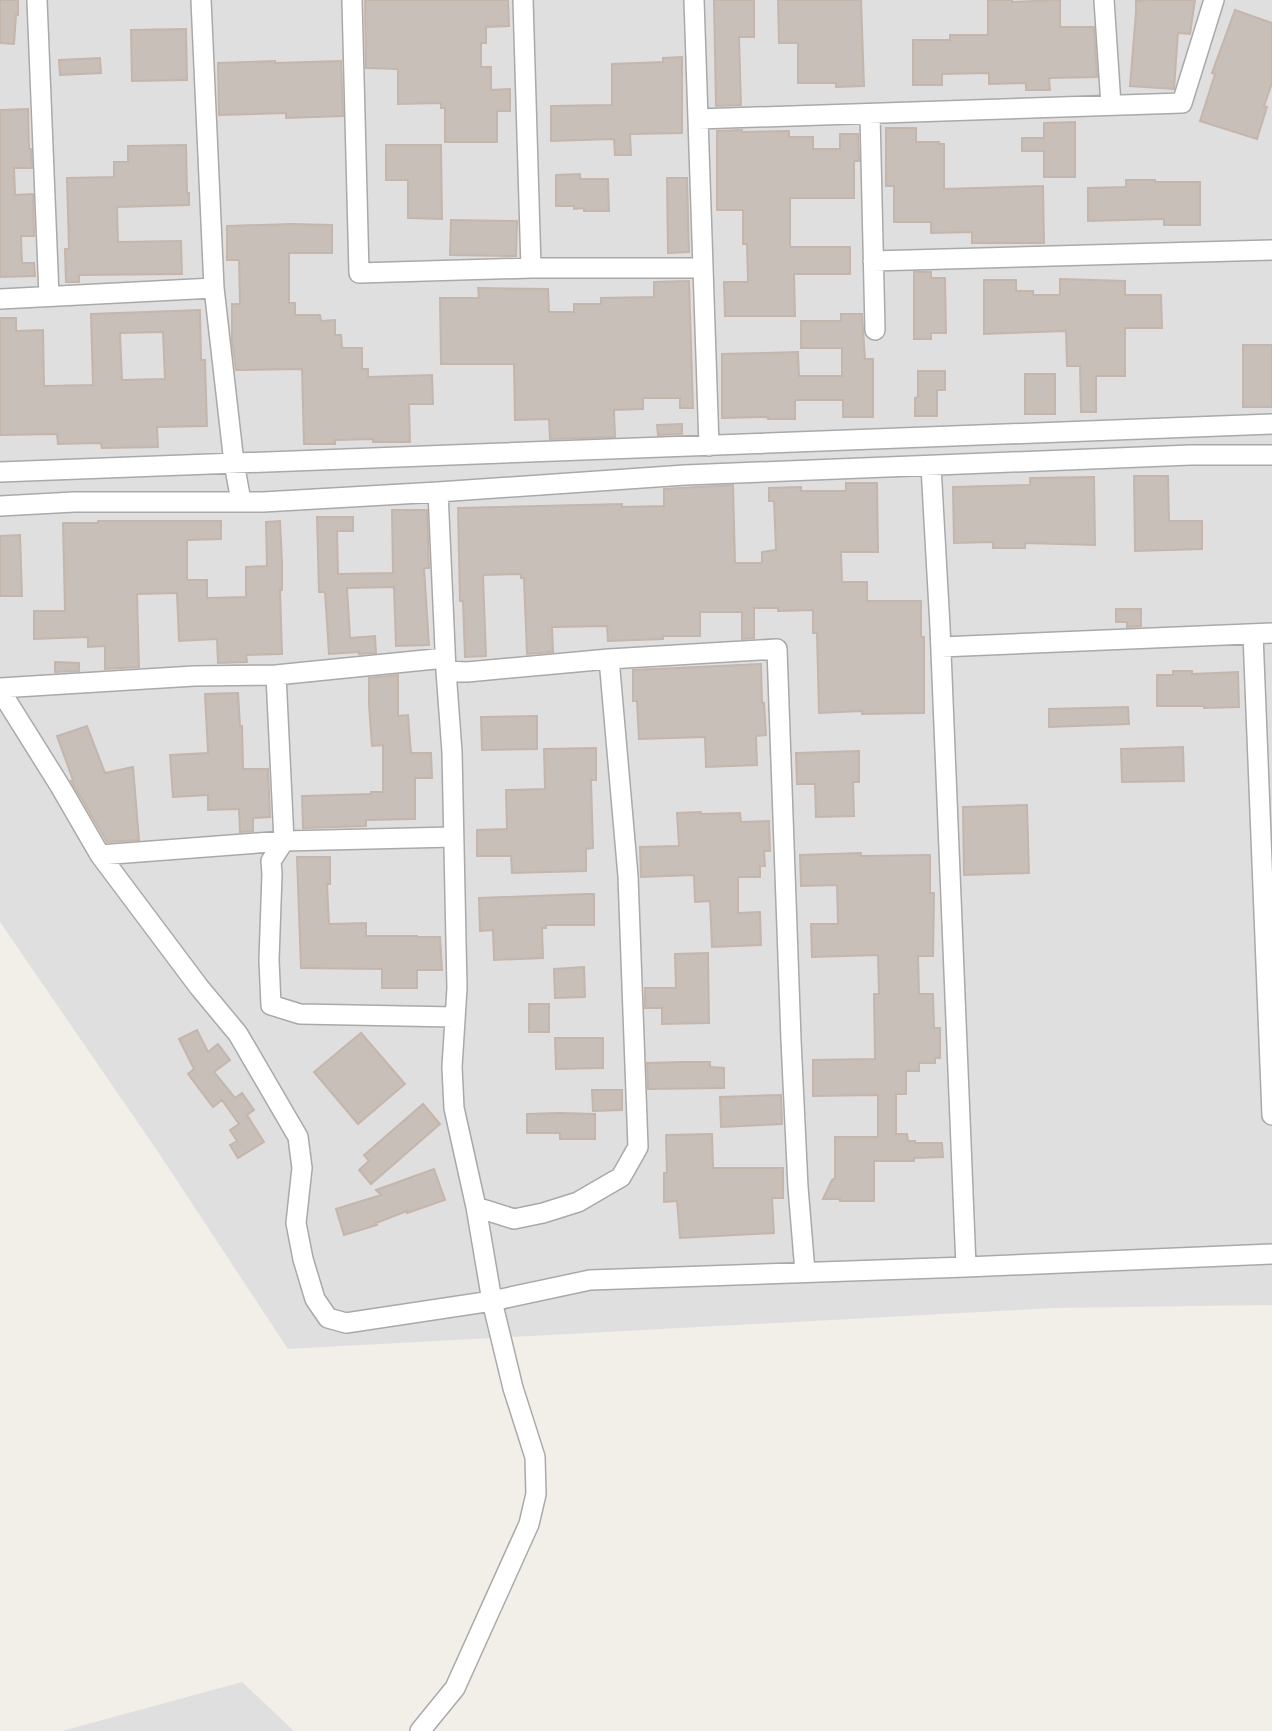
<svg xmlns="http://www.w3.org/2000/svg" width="1272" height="1731" viewBox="0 0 1272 1731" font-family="'Roboto Condensed',sans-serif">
  <rect width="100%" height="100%" fill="#f2efe9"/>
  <path fill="#e0dfdf" d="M0,0H1272V1305L1054,1308L288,1349L158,1152L0,922Z
    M242,1682L294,1731H62Z"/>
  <path fill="#c7bfb8" stroke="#c4b6ab" stroke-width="2" fill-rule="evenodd" d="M0,0H18V15H16L14,44L0,43Z
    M365,0H508L509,26L486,27V43H481V67H491V90L510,89V111H497V142H445V108H441V103L398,104V69L366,68Z
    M714,0H754V37H739L741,105L716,106Z
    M778,0H861L864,86L836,87V83H798V43H779Z
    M988,0H1012V2L1060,0V27H1094L1097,77L1049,78L1050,90H1026V83L989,84V73L942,74V85H913V40H950V35H988Z
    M1152,0H1195L1190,34L1178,33L1174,89L1130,86L1136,12V1Z
    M1235,10L1272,23V83L1264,106L1267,107L1257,139L1200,121L1215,74L1212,73Z
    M186,29L187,80L132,81L131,30Z
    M682,57V133L630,134L631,155H615L614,139L551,141V106L612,105V64L663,62V58Z
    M100,58L101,73L60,75L59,60Z
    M275,61V63L341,61L343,116L286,118V113L219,115L218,63Z
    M28,109L29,149H31L32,168H14L15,195L33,194L34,236H21L22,263H34L35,276L0,277V110Z
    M1075,122V177H1044V151H1022V138H1044V123Z
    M886,128H916V142H939V144H944V189L1043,186L1044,243H972V232L931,233V222H894V186H886Z
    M742,130V132L789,131V137H813V149H840V134H858L859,161H854V198H790V247H850V274H794L795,316H725L724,282H748L747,244H743V210H717V131Z
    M186,145L187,193H189V205L117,207L118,242L181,241L182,274L79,275V282H66L65,249H69L67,178L114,177V162H128V146Z
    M386,145H441L442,219L408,218V180H386Z
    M580,174V179H608L609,211H584V208L574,209V206H556V175Z
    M667,178H687L689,252L668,253Z
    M1126,180H1155V182H1200V225H1164V219L1088,221V188L1126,187Z
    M451,220L517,221L516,256L450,255Z
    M291,224L332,225V253H289V303H295V315H320L321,321L335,320V335H341L342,348H362V369H368V377L432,375L433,404H409L410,442H373V439L335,440V444H304L302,369L236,370L232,341V304H240L239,260H227V226Z
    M914,272H931V278H945L946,333H931V339H914Z
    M1060,279L1125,281V295H1161L1162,328H1125V376H1096V412H1081L1080,366H1067L1066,331L984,334V280H1016V291H1033V295H1060Z
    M689,281L693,408H680V398H643V409L614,410L615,437L550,439L549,419L515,420L514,364H441L440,298H479L478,288L548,289L549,312H574V304H601V298L654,297V282Z
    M200,310L201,360H205L207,426L157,427L158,447L102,448L101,443L58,444L57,434L0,435V318H16V331L43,330L44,386L93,385L91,314ZM163,332L165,379L122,380L120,333Z
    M841,314H862L865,359H873V417H843V400H795V419H768V417L722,418V354L798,352L799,376H842V348H801V321H841Z
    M1243,345H1272V407H1243Z
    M918,371H945V390H937V416H915V398L918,397Z
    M1025,374H1055V414H1025Z
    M682,424V434L658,435L657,425Z
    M1134,476H1168L1169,521H1202V549L1135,551Z
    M1094,477L1095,545L1025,543V548H993V542L954,543L953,487L1030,485V478Z
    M846,483H877L878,552H841L842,582H867V601H921V637H924V713L862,714V711L819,713L817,633H813V610L778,611V608H754V638L742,639V612H700V636H663V639L608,641L607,626L552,627L553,652L527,654L524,578H521V574L483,575L486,656L465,657L463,601H460L458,508L622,504V507L664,506V489L733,485L735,563H762V552L776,550L774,501H769V488L801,487V491H846Z
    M392,510H427L429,568H424L429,645L396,646L394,587L347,588L350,638L375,636L376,653L359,654V652L329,654L325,592H319L317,517H353V531H337L338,574L393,573Z
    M98,521H221V539L187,540V580H207V598L246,597V567L267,566L266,522L280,521L282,562V590H280L282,654L246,655L247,662L218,663L217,639L179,641L177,593L137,594L139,667L105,669V646L88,647V637L34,639V611H65L63,523H98Z
    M20,535L22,596H0V536Z
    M1116,609H1141V626L1127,627V622H1116Z
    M55,662L79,663V671L55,672Z
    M761,664L762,703H764L766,735L756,736L757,765L706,767L705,737L639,739L637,701H633V670Z
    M1173,671H1192V674L1238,672L1239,707L1204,708V706H1157V675H1173Z
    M398,675V716L408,715L411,753H431L432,778H415V819L366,820V826L303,828L302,796L371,794V792H383V745L372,746L369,705V678Z
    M238,693L240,726H242L243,769H268L270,817L253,818V831L240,832L239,809L208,810V795L173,797L170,755L208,753L205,694Z
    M1128,707L1129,724L1049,727V709Z
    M537,716V749L482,750L481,717Z
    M87,726L105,773L133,767L139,840L107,842L71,781L73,780L57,736Z
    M1183,747L1184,781L1122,782L1121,749Z
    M596,748V780H591L593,848L586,849V871L512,873L511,856H477V830L507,829L506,790L545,789L544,749Z
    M859,751V782H853L854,816L816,817L815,784H797L796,753Z
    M1027,805L1029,873L964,875L963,807Z
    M701,812V814L740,813L741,822L769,821L770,851H764L765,866H760V877H738V913L760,912L761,945L712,947L710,901L695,902L694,875L641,877L640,847L679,846L677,813Z
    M861,853V856L930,855V893H934L933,956H918L919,994H933L934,1028H940V1058H935V1063H919V1071H906V1094H896V1134H907L908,1141H915V1143H942L943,1157L914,1158V1161H874V1201H840V1199H823L832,1180L835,1178V1137H878V1095L813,1096V1060L875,1059L874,994H879L878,955L812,957L811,924H838L837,885L801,886L800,855Z
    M297,857H330V884H327L329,924L366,923V936H417V937H440L442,970H417V988H382V969L301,968Z
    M586,894H594V925H546V928H542L543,958L494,960L493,930L480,931L479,898Z
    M708,953L709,1023L662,1024V1008H645V988H676L675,954Z
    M584,967L585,997L555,998L554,969Z
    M529,1004H549V1032H529Z
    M197,1030L208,1052L218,1044L230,1060L214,1072L235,1098L242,1093L254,1110L247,1115L264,1142L238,1158L230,1145L237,1141L230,1130L239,1124L222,1100L213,1107L188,1074L194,1069L179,1039Z
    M361,1033L405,1084L358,1124L314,1072Z
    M555,1038H603V1068L556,1069Z
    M682,1062H710V1067L724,1068V1088L648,1089L647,1063Z
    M592,1090H622V1110L593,1111Z
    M781,1095L782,1124L721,1127L720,1097Z
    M423,1104L440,1124L371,1184L359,1170L369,1161L364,1155Z
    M560,1113L595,1114V1139H560V1133H527V1114Z
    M712,1134L713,1168H783V1198H772L774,1233L680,1238L677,1201L664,1202V1173H667L666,1135Z
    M434,1169L445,1200L407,1213V1211L376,1223L377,1225L344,1235L336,1209L381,1195L376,1190Z"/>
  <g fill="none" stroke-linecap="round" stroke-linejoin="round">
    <defs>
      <path id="street" d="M37,0L49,296
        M201,0L214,288L234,463L241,501
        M352,0L359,273L531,268
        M523,0L531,268H703
        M694,0L709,446
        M1104,0L1111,105
        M870,114L875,330
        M698,119L1182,103L1214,0
        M873,261L1272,250
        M0,299L214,288
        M931,466L940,627L966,1267
        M0,472L1272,424
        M438,492L446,671L467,672L609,659L777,649L791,1040L798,1187L805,1272
        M0,506L74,502H263L438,492L685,475L1191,455H1272
        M1253,634L1272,1115
        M941,647L1272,633
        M276,675L284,841L271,861L272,874L269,960L271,1005L300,1014L454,1017
        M0,688L194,676L276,675L445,658
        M0,690L60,786L100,855L199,987L238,1034L298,1137L302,1168L296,1223L303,1259L315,1299L328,1318L346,1323L492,1301L476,1207L454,1108L452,1067L457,988L452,752L446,671
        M100,855L284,841L453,837
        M476,1207L514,1219L543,1213L578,1202L621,1177L638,1147L628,876L609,659
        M420,1731L455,1688L529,1524L536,1494L535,1457L513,1388L492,1301L590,1280L966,1267L1272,1254"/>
    </defs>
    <use href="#street" stroke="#a9a9a9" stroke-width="22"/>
    <use href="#street" stroke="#fff" stroke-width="19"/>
  </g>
</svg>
